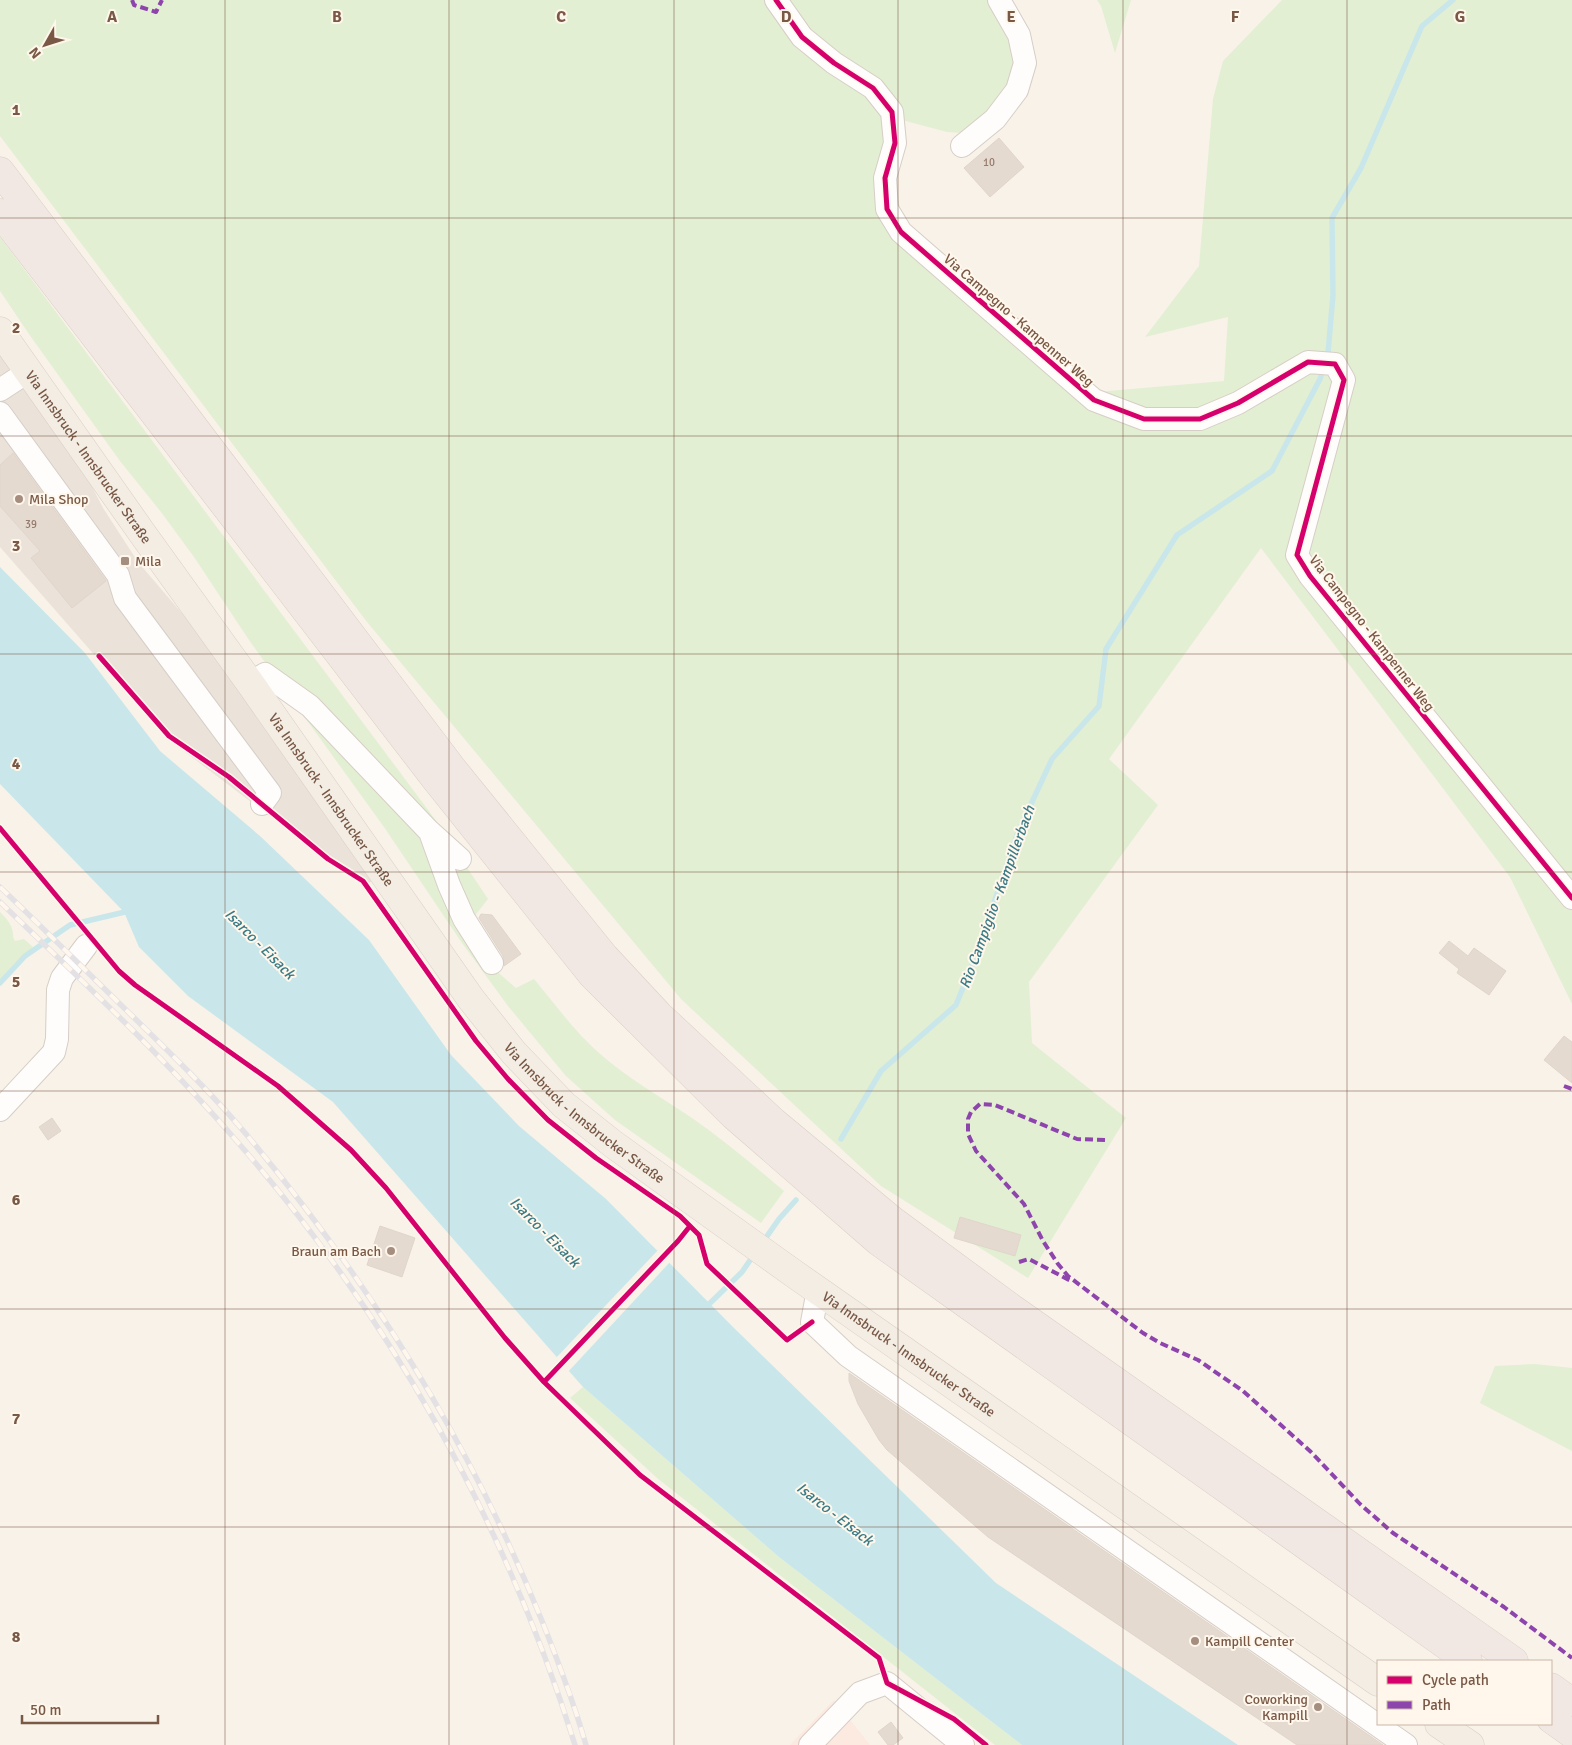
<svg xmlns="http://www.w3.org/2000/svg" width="1572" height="1745" viewBox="0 0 1572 1745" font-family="Signika,sans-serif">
  <rect width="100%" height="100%" fill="#f8f2e9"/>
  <path fill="#fce9df" d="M834,1700L870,1745H790Z"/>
  <path fill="#ebe2da" d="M0,351L88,479L103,508L138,562L197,631L373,881L364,885L333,864L168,739L0,547Z"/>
  <path fill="#e3efd2" d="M0,0H1010L1015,42L1013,89L963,133L947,132L902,120L901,163L895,187L903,220L1097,392L1224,381L1228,317L1145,337L1199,266L1213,99L1223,61L1282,0H1572V1004L1510,877L1261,548L1109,759L1158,805L1029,982L1032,1043L1126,1118L1028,1278L881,1186L681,999L367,622L0,136Z
    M1097,0H1131L1115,53L1101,6Z
    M0,237L399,771L434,818L488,899L465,928L495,970L516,988L534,979C555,1004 574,1031 599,1053C627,1078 661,1097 692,1118C724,1140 754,1166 784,1191L761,1223L615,1120L566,1076L508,1006L462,943L384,827L249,640L194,557L161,512L120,461L31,337L0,291Z
    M0,912C7,919 14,927 13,937L15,941L24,939L33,947L14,964L0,981Z
    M1535,1364L1572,1368V1451L1480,1403L1495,1366Z
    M583,1387L779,1557L1022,1745H995L657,1478L570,1398Z"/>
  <path fill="#c9e7ea" d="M0,567L85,653L160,751L260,836L369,940L451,1055L519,1126L606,1199L734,1328L996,1583L1238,1745H1022L779,1557L583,1387L333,1102L188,996L139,947L124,912L0,784Z"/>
  <path fill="#f8f2e9" d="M659,1249L671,1261L567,1373L555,1359Z"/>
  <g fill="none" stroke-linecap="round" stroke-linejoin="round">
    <path stroke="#c9e7ea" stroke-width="5.5" d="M1327,358L1328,353L1333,295L1332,218L1361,168L1422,26L1453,0
      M0,983L25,956L70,925L129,911
      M841,1139L881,1071L956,1005L977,953L1018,832L1052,759L1099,706L1106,649L1177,535L1272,471L1320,379L1324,367
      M763,1242L779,1219L796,1200
      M706,1307L742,1272L755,1253"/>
  </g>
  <path fill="#e5dad0" stroke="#e1d5cb" d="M999,138L1024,167L990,197L964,168Z
    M13,453L106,581L72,608L31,558L40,551L0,506V465Z
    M481,914L492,915L521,954L504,966L503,956L479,918Z
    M1449,941L1468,956L1474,948L1506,971L1489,995L1457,973L1459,969L1439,953Z
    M1564,1036L1572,1042V1083L1544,1060Z
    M52,1118L61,1131L48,1140L39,1127Z
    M960,1217L1021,1235L1015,1256L954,1238Z
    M380,1226L415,1238L402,1277L367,1265Z
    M849,1373L1383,1745H1297L988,1537L887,1450L879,1440L858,1404L849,1381Z
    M891,1722L903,1738L893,1745H888L878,1732Z"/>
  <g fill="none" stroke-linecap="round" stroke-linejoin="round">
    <defs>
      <path id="minor" d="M776,0L802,37L834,63L873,88L892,112L895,143L885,178L887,209L901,232L1094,400L1144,419H1200L1238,403L1308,362L1335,364L1344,380L1297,555L1310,576L1572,898
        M962,146L995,119L1017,90L1025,63L1019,35L999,0
        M0,390L29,371
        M0,413L118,575L125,598L270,793L262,804
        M250,683L265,674L310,706L429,831L460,859
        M431,835L449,885L464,919L492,963
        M0,1110L54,1052L57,1039L58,990L62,978L86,946
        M818,1290L812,1322L848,1356L1406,1745
        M810,1745L860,1693L887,1683L963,1745"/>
      <g id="major">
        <path id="s1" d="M0,331L142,533L250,683L471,999L514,1053L564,1105L613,1144L793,1273L1378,1682"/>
        <path d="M1439,1724L1470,1745"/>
      </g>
      <path id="highway" d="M0,171L452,768L605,957L659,1015L774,1122L892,1220L1013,1309L1514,1661
        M0,213L436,780L592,975L734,1116L879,1242L1468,1661
        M1551,1687L1572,1702
        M1551,1719L1572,1734"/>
    </defs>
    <use href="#minor" stroke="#d6cec6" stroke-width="24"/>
    <use href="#major" stroke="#dacfc8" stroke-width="29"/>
    <use href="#highway" stroke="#dacfc8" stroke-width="29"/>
    <use href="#minor" stroke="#fefdfc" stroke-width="22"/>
    <use href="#major" stroke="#f3ede4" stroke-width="28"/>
    <use href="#highway" stroke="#f2e8e3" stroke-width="28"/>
    <defs>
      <path id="rail" d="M0,887C41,926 81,966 121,1005C164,1047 208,1089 246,1134C370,1282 470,1442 542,1621C558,1661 574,1703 586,1745
        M0,902C80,979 161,1054 234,1138C388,1313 506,1523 575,1745"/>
    </defs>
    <use href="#rail" stroke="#e4e1e5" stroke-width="5.5"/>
    <use href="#rail" stroke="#fff7eb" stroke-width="4" stroke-dasharray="11" stroke-linecap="butt"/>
    <path stroke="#8e44ad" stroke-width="4" stroke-dasharray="8 4" stroke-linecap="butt" d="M132,0L134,5L156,12L162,0
      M1564,1086L1572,1089
      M1105,1140L1077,1139L995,1105L980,1104L971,1112L968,1119V1134L976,1151L1024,1204L1043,1241L1058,1264L1068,1276L1143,1333L1160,1343L1198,1360L1243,1391L1311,1452L1360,1504L1393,1533L1504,1607L1572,1658
      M1019,1262L1029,1259L1071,1281"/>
    <defs>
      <path id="cycleway" d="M776,0L802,37L834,63L873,88L892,112L895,143L885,178L887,209L901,232L1094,400L1144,419H1200L1238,403L1308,362L1335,364L1344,380L1297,555L1310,576L1572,898
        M99,656L169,736L229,777L328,859L363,881L476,1041L508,1079L548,1120L596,1158L680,1216L699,1235L707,1264L787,1340L812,1322
        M0,828L119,971L135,985L278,1086L351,1150L386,1188L505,1338L544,1382L640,1475L879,1658L887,1683L954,1719L986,1745
        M544,1382L678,1241L690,1226"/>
    </defs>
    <use href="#cycleway" stroke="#fff7eb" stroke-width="8"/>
    <use href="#cycleway" stroke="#d6006c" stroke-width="5"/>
  </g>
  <path fill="none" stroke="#795846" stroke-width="1" stroke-opacity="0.55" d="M225,0V1745M449,0V1745M674,0V1745M898,0V1745M1123,0V1745M1347,0V1745M0,218H1572M0,436H1572M0,654H1572M0,872H1572M0,1091H1572M0,1309H1572M0,1527H1572"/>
  <g fill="#a58e7f" stroke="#fff7eb" stroke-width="2">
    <circle cx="19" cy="499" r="5"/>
    <rect x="120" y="556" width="10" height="10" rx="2.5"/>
    <circle cx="391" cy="1251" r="5"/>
    <circle cx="1195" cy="1641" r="5"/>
    <circle cx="1318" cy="1707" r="5"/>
  </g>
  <g text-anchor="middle" stroke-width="4" stroke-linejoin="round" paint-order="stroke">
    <g font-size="11" fill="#967a6b">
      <text x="989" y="166">10</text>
      <text x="31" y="528">39</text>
    </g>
    <g font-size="14" fill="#795846" stroke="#fff7eb">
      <text transform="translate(1019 320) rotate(41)" y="5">Via Campegno - Kampenner Weg</text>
      <text dy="5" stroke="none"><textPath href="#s1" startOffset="154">Via Innsbruck - Innsbrucker Straße</textPath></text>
      <text transform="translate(1372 633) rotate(52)" y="5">Via Campegno - Kampenner Weg</text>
      <text dy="5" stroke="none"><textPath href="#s1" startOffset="574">Via Innsbruck - Innsbrucker Straße</textPath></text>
      <text dy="5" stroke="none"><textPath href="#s1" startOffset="979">Via Innsbruck - Innsbrucker Straße</textPath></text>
      <text dy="5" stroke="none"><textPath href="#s1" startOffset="1384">Via Innsbruck - Innsbrucker Straße</textPath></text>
    </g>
    <g font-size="14" fill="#795846" stroke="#fff7eb" text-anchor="start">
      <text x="29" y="504">Mila Shop</text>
      <text x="135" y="566">Mila</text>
      <text x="381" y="1256" text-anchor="end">Braun am Bach</text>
      <text x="1205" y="1646">Kampill Center</text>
      <text x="1308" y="1704" text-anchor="end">Coworking<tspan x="1308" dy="16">Kampill</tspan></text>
    </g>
    <g font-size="15" font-style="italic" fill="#3b7b87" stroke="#fff7eb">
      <text transform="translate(997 897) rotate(-70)" y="5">Rio Campiglio - Kampillerbach</text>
      <text transform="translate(260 944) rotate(45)" y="5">Isarco - Eisack</text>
      <text transform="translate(545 1232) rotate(45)" y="5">Isarco - Eisack</text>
      <text transform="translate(835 1514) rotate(38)" y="5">Isarco - Eisack</text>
    </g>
  </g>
  <g font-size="16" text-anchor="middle" font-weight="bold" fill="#795846" stroke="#fff7eb" stroke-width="4" stroke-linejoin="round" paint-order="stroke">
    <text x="112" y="22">A</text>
    <text x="337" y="22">B</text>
    <text x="561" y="22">C</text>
    <text x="786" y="22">D</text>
    <text x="1011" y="22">E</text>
    <text x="1235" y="22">F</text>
    <text x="1460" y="22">G</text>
    <text x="16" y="115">1</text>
    <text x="16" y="333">2</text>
    <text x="16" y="551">3</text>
    <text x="16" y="769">4</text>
    <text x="16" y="987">5</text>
    <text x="16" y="1205">6</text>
    <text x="16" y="1424">7</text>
    <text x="16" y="1642">8</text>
  </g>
  <rect x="1377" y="1660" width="175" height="65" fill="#fff7eb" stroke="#c9b7a9"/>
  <rect x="1387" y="1676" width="25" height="8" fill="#d6006c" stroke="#c9b7a9"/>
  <text x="1422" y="1685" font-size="15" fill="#795846">Cycle path</text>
  <rect x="1387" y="1701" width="25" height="8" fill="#8e44ad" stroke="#c9b7a9"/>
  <text x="1422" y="1710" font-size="15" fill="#795846">Path</text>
  <g transform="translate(45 45) rotate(231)" stroke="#fff7eb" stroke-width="4" paint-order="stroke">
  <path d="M0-4L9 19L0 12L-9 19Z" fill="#795846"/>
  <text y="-8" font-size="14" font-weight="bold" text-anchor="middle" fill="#795846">N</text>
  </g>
  <path d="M22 1715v8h136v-8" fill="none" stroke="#795846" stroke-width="2.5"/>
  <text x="30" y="1715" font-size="15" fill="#795846" stroke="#fff7eb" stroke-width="4" paint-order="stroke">50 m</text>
</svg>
